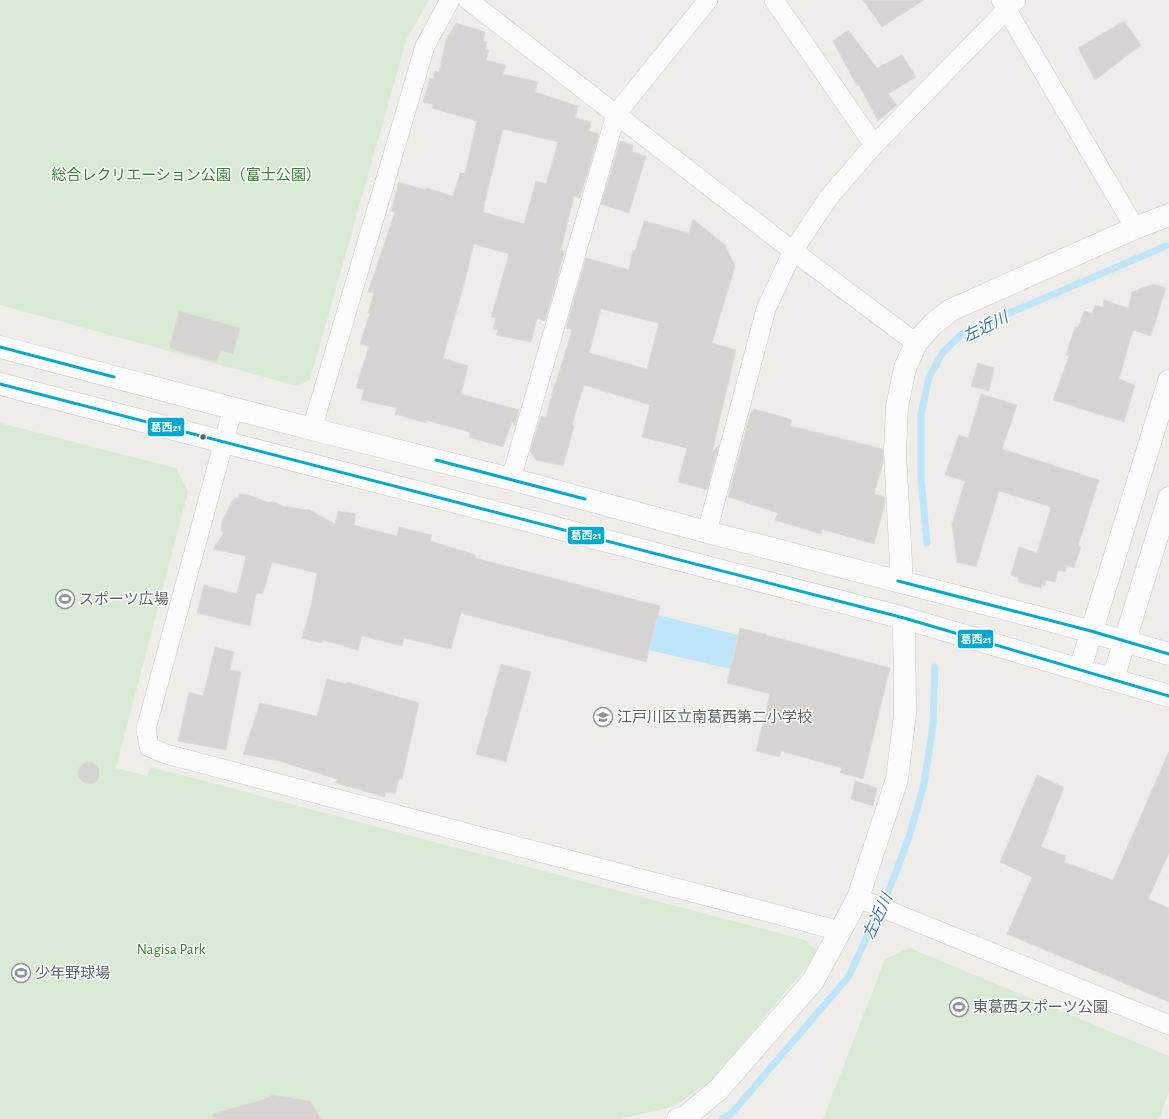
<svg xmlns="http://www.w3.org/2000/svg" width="1169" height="1119" viewBox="0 0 1169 1119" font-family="'Alegreya Sans','Noto Sans JP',sans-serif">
  <rect width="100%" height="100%" fill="#efede9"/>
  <path fill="#d9ebd4" d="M0,0H429L406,41L310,380L297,386L0,305Z
    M0,423L176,468L188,492L116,768L147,776L151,767L805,940L819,952L711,1081L673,1107L619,1119H0Z
    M910,948L1169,1056V1091L1159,1119H823L885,959Z"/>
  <path fill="#bee6f8" d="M658,615L738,635L730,669L649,650Z"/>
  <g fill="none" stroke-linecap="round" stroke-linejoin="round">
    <path stroke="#bee6f8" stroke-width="7" d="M927,543L921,478V415L929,377L943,352L963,333L1166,246
      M722,1119L732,1113L849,976L893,880L910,834L924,784L933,725L935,667"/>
  </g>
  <path fill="#d5d4d2" stroke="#dedcd8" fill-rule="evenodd" d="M863,0H924L882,27Z
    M1124,21L1141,45L1095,80L1078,48Z
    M456,23L485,32L483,41L487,42L485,50H489L486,60L506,65L503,74L538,82L535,92L578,106L575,118L591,122L589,131L599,134L580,198L574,196L561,250L565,251L545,321L537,318L531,342L496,335L498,330L493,329L496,318L491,317L509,254L474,244L464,285L443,358L468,366L461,394L519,410L515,426L512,422L503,447L469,437L470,432L426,420V423L395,414L397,408L361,400L364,390L356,388L369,346L360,344L370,313H368L374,293L368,292L395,212L391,211L399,182L426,190V188L453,196L460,173H465L477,121L432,108L433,104L423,102L430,78L433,79L435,71L439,72L446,40ZM503,129L558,142L546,184L536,181L524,224L483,212L485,205H484Z
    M848,30L877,68L902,55L916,77L888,94L897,105L878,121L859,85L857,86L833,41Z
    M620,141L633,145L632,152L646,156L629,213L601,204Z
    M693,219L725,245L735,266L712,343L736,350L712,452L719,445L707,490L678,482L687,448L642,437L650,405L584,385L572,425L574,426L563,466L536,460L530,451L541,416L546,417L555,383H556L572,330L566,328L586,258L629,270L633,250L635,251L644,221L689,233ZM601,309L659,323L647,369L589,353Z
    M1153,284L1166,288L1151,336L1133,330L1119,379L1135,385L1124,422L1053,400L1069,356L1066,355L1075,327L1078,328L1084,311L1092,313L1095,305L1103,307L1104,300L1128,308L1132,292Z
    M179,311L240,328L233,354L221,351L216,362L169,348Z
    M978,363L994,368L989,391L971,386Z
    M981,394L1017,405L1002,449L1099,480L1078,546L1081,547L1074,568L1067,565L1065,572L1058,570L1055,582L1046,580L1045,586L1042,585L1041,588L1018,582L1019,578L1011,575L1019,547L1037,553L1051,507L999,491L976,567L957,562L952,524L965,481L945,475L959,435L968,438Z
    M754,409L791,419V426L883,449V463L874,494L885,497V503L874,544L822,529L821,534L775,520L778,513L728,497L750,414Z
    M239,494L249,495L267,502H274L283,506L306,510L308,509L335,524L338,511L356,514L354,525L397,536L399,527L432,535L430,541L476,555L475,558L660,606L646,662L461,613L451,649L404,638L402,646L362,636L358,650L323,640L322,643L302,638L311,606L317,573L272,562L263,593L256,594L250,626L197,613L204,585L237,594L246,556L213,549L223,534L221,530L222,521L234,498H239Z
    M740,628L766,634V635L890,668L863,779L840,773L842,768L781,751L779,757L756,751L770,694L727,683Z
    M215,647L234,652L230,670L241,672L226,750L178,741L189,692L203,696Z
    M501,664L531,672L506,762L476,754Z
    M327,679L346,684L347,682L419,703L402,779H399L395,794L386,792L385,797L336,783L337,779L279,761L243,754L260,703L317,716Z
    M1169,751V853L1148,899L1169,908V1002L1007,934L1032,877L1000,862L1037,775L1064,787L1041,847L1066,856L1064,862L1113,880Z
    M78 773a11 11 0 1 1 22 0a11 11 0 1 1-22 0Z
    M855,781L877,788L873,806L851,799Z
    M272,1095L310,1101L321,1119H212V1114L265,1099Z"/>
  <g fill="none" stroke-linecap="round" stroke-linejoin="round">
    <defs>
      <path id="street" d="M468,0L793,251L916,343
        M774,0L874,145
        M1001,0L1135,228
        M233,408L146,729L149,747L166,754L840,931
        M312,429L425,46L450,0
        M511,479L616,114L708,0
        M707,532L766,309L793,251L829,197L874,145L1016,0
        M858,898L1169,1025"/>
      <path id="secondary" d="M0,347L312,429L511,479L707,532L1056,622L1169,654
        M0,384L904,618L1169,696
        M902,582L895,452L897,407L905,368L916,343L932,325L951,310L1135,228L1169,215
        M1080,669L1169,381
        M1113,679L1169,498
        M678,1119L684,1118L718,1090L813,981L858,898L897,779L905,714L904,618"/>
    </defs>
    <use href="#street" stroke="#cacaca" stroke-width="20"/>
    <use href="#secondary" stroke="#cacaca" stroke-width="23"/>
    <use href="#street" stroke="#fdfcfc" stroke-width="19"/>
    <use href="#secondary" stroke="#fdfcfc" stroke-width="22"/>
    <defs>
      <path id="bus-1" d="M0,347L114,377
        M0,384L904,618L1169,696
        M436,460L585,499
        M898,581L1091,631L1169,654"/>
    </defs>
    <use href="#bus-1" stroke="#fff" stroke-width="6"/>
    <use href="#bus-1" stroke="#00a9ce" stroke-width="3"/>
  </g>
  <defs>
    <symbol id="stadium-ring" viewBox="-11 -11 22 22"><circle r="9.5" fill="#fff" stroke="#919495" stroke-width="1.5"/><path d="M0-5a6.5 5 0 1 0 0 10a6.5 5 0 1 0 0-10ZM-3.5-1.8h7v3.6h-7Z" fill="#919495"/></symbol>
    <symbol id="school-ring" viewBox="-11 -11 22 22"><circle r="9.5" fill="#fff" stroke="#919495" stroke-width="1.5"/><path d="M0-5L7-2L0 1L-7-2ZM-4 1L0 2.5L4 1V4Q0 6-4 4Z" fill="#919495"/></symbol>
  </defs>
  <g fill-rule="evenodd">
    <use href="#stadium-ring" x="54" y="588" width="22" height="22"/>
    <use href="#school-ring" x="592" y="706" width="22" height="22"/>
    <use href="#stadium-ring" x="10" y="962" width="22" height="22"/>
    <use href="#stadium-ring" x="948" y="996" width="22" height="22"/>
  </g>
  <circle fill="#5e6468" stroke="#fff" stroke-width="1.5" cx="203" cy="437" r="3.5"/>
  <g text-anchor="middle" stroke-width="3" stroke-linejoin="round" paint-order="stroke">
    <g font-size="15" fill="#358630" stroke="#fff">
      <text x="186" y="180">総合レクリエーション公園（富士公園）</text>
      <text x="171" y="954">Nagisa Park</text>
    </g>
    <g font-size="15" fill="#5e6468" stroke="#fff" text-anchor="start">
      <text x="79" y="604">スポーツ広場</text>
      <text x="617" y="722">江戸川区立南葛西第二小学校</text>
      <text x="35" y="978">少年野球場</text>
      <text x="973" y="1012">東葛西スポーツ公園</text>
    </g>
    <g font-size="16" font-style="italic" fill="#387ba7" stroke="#fff">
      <text transform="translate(985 326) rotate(-26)" y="6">左近川</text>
      <text transform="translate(877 916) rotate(-65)" y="6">左近川</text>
    </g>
  </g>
  <g stroke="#fff" stroke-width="1.5">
    <rect x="147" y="417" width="38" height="20" rx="4" fill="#00a9ce"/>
    <rect x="567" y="526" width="38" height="19" rx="4" fill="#00a9ce"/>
    <rect x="957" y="629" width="37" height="20" rx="4" fill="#00a9ce"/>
  </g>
  <g font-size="11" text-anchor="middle" font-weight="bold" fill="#fff">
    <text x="166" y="431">葛西21</text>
    <text x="586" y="539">葛西21</text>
    <text x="976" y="643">葛西21</text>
  </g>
</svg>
